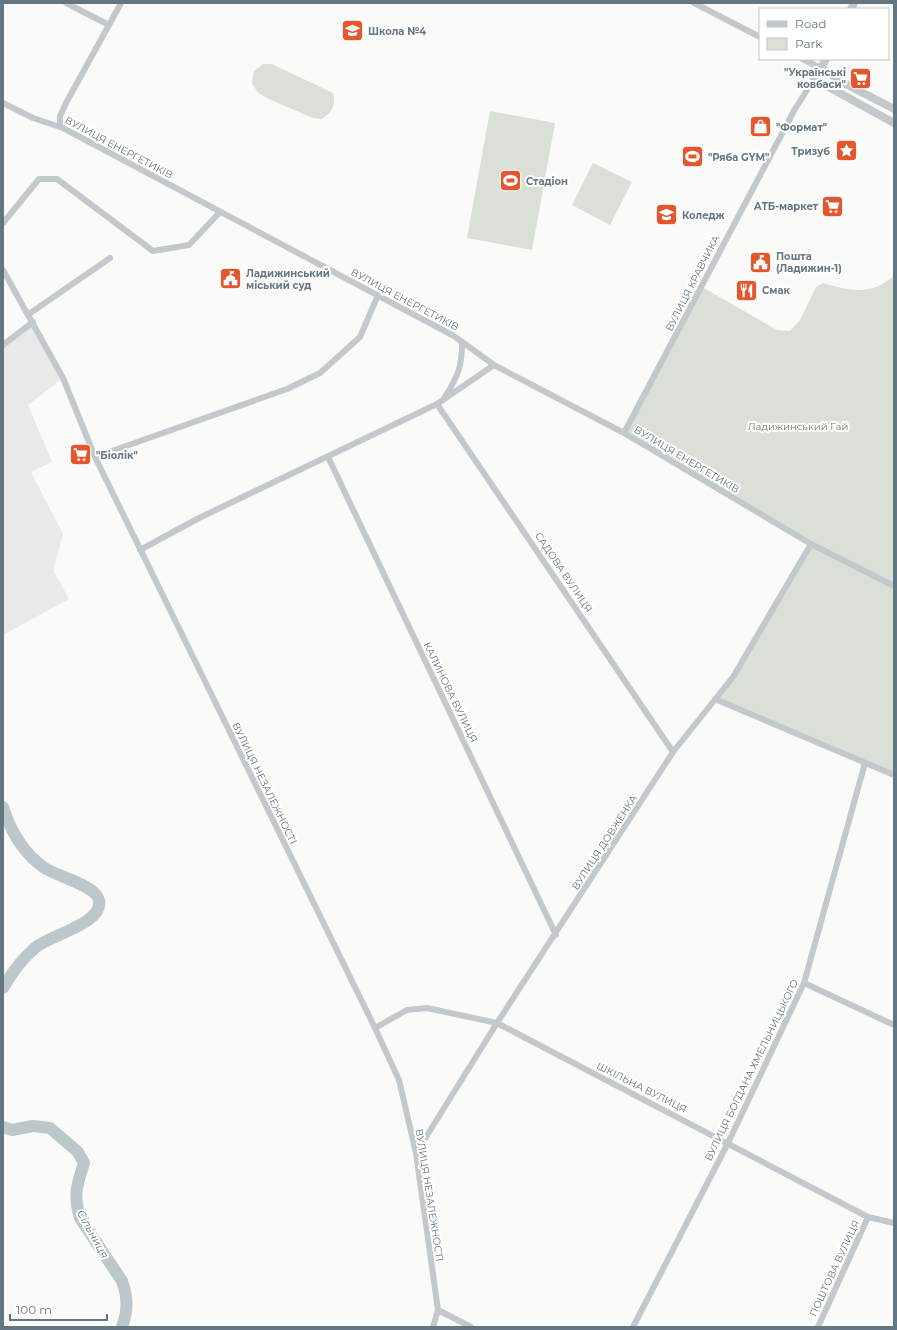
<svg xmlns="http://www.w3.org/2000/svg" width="897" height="1330" viewBox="0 0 897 1330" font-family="Montserrat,sans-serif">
  <rect width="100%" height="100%" fill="#fafaf8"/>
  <path fill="#e8e9e9" d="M33,322L63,378L28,405L52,462L31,472L63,534L53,570L69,599L3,635V345Z"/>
  <path fill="#dadfd7" d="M263,64H272L333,93C337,105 331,113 322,119L313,118L271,100L258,93L252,83L254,71Z
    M490,111L555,123L532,250L467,238Z
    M593,163L632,182L610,225L572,205Z
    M894,276V775L715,699L732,678L811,544L624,433L702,287L777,330L790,331L800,320L816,287L823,283C851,291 870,296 894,276Z"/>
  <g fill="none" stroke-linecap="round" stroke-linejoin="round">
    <path stroke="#bbc7cb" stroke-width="12" d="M3,807C10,830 23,852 43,867C55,876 96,885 99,900C104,924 49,935 35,948C22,959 11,974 3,988
      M3,1127L12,1130L33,1126L50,1128L78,1152L84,1163C77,1185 73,1194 80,1218L122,1281C128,1298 128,1310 122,1327"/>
    <path stroke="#c3c8cc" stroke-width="6" d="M66,3L109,25
      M694,3L760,37
      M3,103L33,118L63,128L454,336L494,365L624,433L811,544L894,586
      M60,127V116L66,103L121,3
      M3,223L39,179H57L153,251L189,245L220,212
      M3,270L63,378L95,457L375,1028L399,1080L416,1153L438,1310L433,1327
      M29,314L110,258
      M3,345L33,322
      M445,397C458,376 462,367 462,343
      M437,404L673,752
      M624,433L795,109L821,68L802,59
      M95,457L287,389L320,373L360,337L378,295
      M328,457L556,935
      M140,550L199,518L437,404L494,365
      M715,699L894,775
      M804,983L894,1025
      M375,1028L407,1010L427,1008L497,1023L868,1217L894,1223
      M416,1153L497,1023L673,752L733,677L811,544
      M438,1310L471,1327
      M633,1327L728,1143L804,983L865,763
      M818,1327L868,1217"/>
    <path stroke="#c3c8cc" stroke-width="8" d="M851,9L854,3
      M826,59L821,68L842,82L894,109
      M814,79L894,123"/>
  </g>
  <defs>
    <symbol id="school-square" viewBox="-11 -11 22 22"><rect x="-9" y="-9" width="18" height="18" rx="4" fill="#e4572e" stroke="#fff"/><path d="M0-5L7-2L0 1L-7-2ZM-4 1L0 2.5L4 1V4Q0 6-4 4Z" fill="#fff"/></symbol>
    <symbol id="supermarket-square" viewBox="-11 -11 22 22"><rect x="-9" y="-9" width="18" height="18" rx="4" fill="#e4572e" stroke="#fff"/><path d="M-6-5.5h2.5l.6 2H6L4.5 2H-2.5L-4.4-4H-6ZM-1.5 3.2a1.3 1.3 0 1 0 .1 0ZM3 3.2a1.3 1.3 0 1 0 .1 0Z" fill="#fff"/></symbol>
    <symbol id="shop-square" viewBox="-11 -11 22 22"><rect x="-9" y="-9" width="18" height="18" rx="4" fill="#e4572e" stroke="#fff"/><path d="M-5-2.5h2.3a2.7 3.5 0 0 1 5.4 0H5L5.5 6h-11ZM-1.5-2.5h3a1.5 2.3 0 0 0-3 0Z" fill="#fff"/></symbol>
    <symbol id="sight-square" viewBox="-11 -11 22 22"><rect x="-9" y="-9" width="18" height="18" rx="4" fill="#e4572e" stroke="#fff"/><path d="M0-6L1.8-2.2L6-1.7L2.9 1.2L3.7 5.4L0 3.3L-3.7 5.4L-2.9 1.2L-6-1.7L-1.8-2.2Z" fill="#fff"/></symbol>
    <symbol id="stadium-square" viewBox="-11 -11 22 22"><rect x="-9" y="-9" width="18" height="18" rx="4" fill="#e4572e" stroke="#fff"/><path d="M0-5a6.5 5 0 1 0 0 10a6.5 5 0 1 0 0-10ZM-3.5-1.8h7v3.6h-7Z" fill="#fff"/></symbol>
    <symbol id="university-square" viewBox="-11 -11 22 22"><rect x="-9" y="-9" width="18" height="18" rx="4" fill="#e4572e" stroke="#fff"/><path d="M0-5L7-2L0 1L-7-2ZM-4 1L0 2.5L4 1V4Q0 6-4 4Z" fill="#fff"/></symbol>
    <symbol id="civic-square" viewBox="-11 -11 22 22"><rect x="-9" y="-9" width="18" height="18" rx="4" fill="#e4572e" stroke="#fff"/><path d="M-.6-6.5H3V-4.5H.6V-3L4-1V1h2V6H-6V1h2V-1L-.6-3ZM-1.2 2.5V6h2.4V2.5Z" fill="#fff"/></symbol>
    <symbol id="restaurant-square" viewBox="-11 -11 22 22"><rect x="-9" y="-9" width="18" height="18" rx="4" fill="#e4572e" stroke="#fff"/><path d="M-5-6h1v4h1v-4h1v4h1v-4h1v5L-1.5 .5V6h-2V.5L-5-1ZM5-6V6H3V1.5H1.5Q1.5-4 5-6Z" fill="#fff"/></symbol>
  </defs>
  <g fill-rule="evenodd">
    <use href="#school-square" x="340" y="18" width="25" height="25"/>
    <use href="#supermarket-square" x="848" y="66" width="25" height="25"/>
    <use href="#shop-square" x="748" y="114" width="25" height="25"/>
    <use href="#sight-square" x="834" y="138" width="25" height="25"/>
    <use href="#stadium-square" x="680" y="144" width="25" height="25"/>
    <use href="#stadium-square" x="498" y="168" width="25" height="25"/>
    <use href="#supermarket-square" x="820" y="194" width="25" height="25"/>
    <use href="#university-square" x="654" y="202" width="25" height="25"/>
    <use href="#civic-square" x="748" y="250" width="25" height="25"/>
    <use href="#civic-square" x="218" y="266" width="25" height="25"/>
    <use href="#restaurant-square" x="734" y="278" width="25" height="25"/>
    <use href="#supermarket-square" x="68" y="442" width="25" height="25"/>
  </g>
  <g text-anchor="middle" stroke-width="4" stroke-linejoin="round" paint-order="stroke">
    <g font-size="10" font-weight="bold" fill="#657683" stroke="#fff" text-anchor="start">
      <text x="368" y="35">Школа №4</text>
      <text x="846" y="76" text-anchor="end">"Українські<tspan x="846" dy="12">ковбаси"</tspan></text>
      <text x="776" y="131">"Формат"</text>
      <text x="830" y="155" text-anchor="end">Тризуб</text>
      <text x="708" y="161">"Ряба GYM"</text>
      <text x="526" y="185">Стадіон</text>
      <text x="818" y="210" text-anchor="end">АТБ-маркет</text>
      <text x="682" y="219">Коледж</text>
      <text x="776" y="260">Пошта<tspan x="776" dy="12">(Ладижин-1)</tspan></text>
      <text x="246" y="277">Ладижинський<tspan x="246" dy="12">міський суд</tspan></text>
      <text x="762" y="294">Смак</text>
      <text x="96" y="459">"Біолік"</text>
    </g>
    <g font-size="10" fill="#657683" stroke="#fff">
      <text transform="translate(119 147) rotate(28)" y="4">ВУЛИЦЯ ЕНЕРГЕТИКІВ</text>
      <text transform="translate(692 283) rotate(-63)" y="4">ВУЛИЦЯ КРАВЧИКА</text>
      <text transform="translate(405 299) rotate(28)" y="4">ВУЛИЦЯ ЕНЕРГЕТИКІВ</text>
      <text transform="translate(687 459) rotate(31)" y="4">ВУЛИЦЯ ЕНЕРГЕТИКІВ</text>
      <text transform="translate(564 572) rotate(56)" y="4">САДОВА ВУЛИЦЯ</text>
      <text transform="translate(451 692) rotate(64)" y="4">КАЛИНОВА ВУЛИЦЯ</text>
      <text transform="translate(265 783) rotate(64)" y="4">ВУЛИЦЯ НЕЗАЛЕЖНОСТІ</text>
      <text transform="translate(604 842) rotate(-57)" y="4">ВУЛИЦЯ ДОВЖЕНКА</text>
      <text transform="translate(751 1070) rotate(-64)" y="4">ВУЛИЦЯ БОГДАНА ХМЕЛЬНИЦЬКОГО</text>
      <text transform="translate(642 1087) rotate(27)" y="4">ШКІЛЬНА ВУЛИЦЯ</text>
      <text transform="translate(430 1195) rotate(81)" y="4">ВУЛИЦЯ НЕЗАЛЕЖНОСТІ</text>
      <text transform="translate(834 1268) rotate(-65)" y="4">ПОШТОВА ВУЛИЦЯ</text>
    </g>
    <g font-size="10" fill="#687a64" stroke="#fff">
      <text x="798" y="430">Ладижинський Гай</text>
    </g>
    <g font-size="11" font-style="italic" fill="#60757c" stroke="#fff">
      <text transform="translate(93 1234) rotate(61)" y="4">Сільниця</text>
    </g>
  </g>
  <rect width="897" height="1330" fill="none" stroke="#657683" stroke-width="8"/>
  <rect x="759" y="8" width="130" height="52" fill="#ffffff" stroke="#c1c8cd"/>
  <rect x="767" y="21" width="20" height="6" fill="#c3c8cc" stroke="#c1c8cd"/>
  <text x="795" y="28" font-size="12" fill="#657683">Road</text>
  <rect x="767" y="38" width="20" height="12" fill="#dadfd7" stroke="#c1c8cd"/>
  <text x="795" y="48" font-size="12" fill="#657683">Park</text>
  <path d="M10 1314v6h97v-6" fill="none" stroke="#657683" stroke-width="2"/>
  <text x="16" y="1314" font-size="12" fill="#657683" stroke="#ffffff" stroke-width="3" paint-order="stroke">100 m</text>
</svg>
